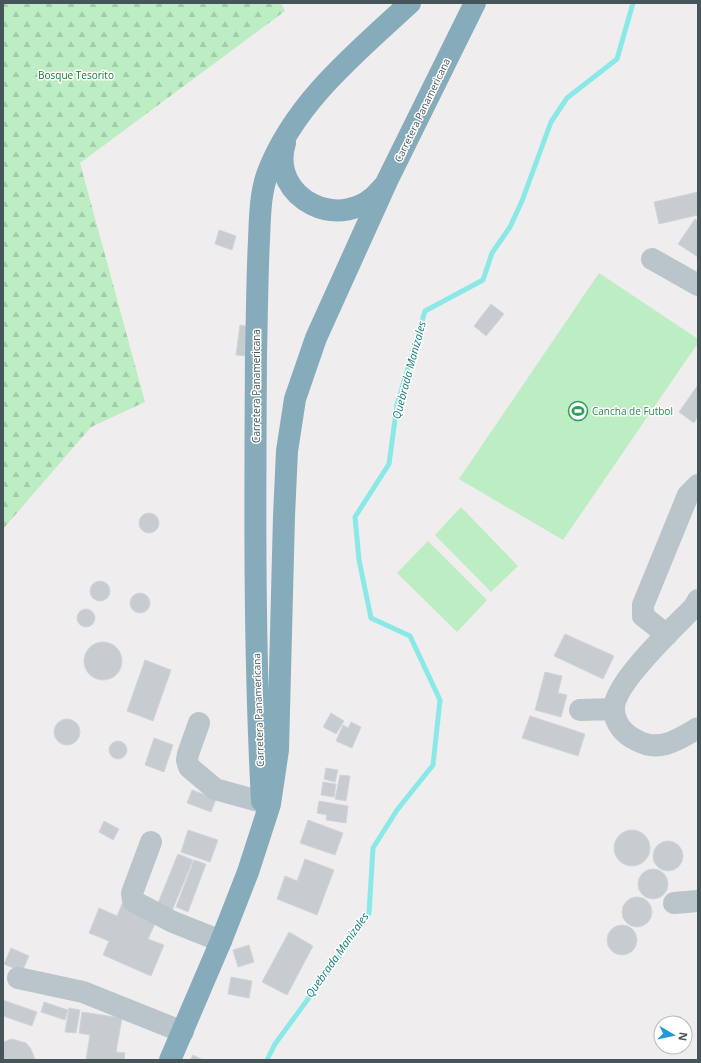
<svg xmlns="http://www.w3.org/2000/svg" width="701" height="1063" viewBox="0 0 701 1063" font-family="'Open Sans',sans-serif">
  <defs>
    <pattern id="forest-firs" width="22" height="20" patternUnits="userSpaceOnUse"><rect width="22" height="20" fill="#bcedc3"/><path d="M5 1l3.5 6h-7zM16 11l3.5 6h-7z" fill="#a3cdaa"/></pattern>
  </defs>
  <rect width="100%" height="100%" fill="#f0edee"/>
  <path fill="url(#forest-firs)" d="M3,3H281L285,11L80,163L145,402L91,427L3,529Z"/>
  <path fill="#bcedc3" d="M599,273L698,339V343L563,540L459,479Z
    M461,507L518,566L491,592L435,535Z
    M428,541L487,600L457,632L397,573Z"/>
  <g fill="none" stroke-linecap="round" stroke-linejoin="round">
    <path stroke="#8ae9e7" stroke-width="5" d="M267,1060L275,1044L349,943L369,913L373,848L397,810L433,765L440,700L410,636L371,618L359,560L355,517L389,464L397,405L425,311L483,280L492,253L510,227L522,201L551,122L567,98L617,59L633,3"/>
  </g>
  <path fill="#c7ccd0" stroke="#d1d5d9" d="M698,192V215L659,224L654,202Z
    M695,219L698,221V257L678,244Z
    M219,230L236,236L232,250L215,244Z
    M491,304L504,314L486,336L474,326Z
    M240,325L251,327L247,356L236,355Z
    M698,385V416L694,423L679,412Z
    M139 523a10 10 0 1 1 20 0a10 10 0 1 1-20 0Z
    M90 591a10 10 0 1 1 20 0a10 10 0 1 1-20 0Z
    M130 603a10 10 0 1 1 20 0a10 10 0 1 1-20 0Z
    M77 618a9 9 0 1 1 18 0a9 9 0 1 1-18 0Z
    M565,634L614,656L603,679L554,656Z
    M84 661a19 19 0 1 1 38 0a19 19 0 1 1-38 0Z
    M145,660L171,670L153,721L127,711Z
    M545,672L562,676L558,693L567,695L561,717L535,710Z
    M331,713L344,721L336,734L323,727Z
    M530,716L585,734L578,756L522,738Z
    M54 732a13 13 0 1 1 26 0a13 13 0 1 1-26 0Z
    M351,722L361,727L352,748L336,741L343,725L348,728Z
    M154,738L173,745L164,772L145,765Z
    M109 750a9 9 0 1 1 18 0a9 9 0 1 1-18 0Z
    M326,768L338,770L335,782L324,779Z
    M340,775L350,776L346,801L335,799Z
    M323,782L336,784L334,797L321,795Z
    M192,790L216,799L211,812L187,803Z
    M319,801L348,806L346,823L326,820L327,815L317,813Z
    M308,820L343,833L335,855L300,843Z
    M104,821L119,829L113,840L99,832Z
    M614 848a18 18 0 1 1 36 0a18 18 0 1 1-36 0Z
    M188,830L218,840L210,862L181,852Z
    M653 856a15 15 0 1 1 30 0a15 15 0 1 1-30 0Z
    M178,854L193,860L171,913L156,908Z
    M305,859L334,870L317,915L277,899L285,876L297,881Z
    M194,860L206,864L188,912L176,907Z
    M638 884a15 15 0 1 1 30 0a15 15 0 1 1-30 0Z
    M622 912a15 15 0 1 1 30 0a15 15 0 1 1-30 0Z
    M122,904L157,919L148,939L164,945L151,976L103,955L109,941L89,933L99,908L117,916Z
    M607 940a15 15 0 1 1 30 0a15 15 0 1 1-30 0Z
    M289,932L313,946L287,995L262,982Z
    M249,945L254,962L238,967L233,950Z
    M11,948L29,956L22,972L4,964Z
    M231,977L252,981L249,998L228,994Z
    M3,1000L37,1012L32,1026L3,1016Z
    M44,1002L68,1010L65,1020L41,1012Z
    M69,1008L80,1010L76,1033L65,1032Z
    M82,1012L122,1018L116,1052L125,1053L124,1060H86L90,1035L79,1033Z
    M12,1039L26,1043L31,1049L35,1060H3V1042Z
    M193,1055L203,1060H190Z"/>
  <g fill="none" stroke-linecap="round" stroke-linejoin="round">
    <path stroke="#b9c5ca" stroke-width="22" d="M652,259L698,285
      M698,600L694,607C676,626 612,684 614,710C615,724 624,734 636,740C659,753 678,740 698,728
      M667,635L643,616V605L688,495L698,485
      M580,710L613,709
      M199,723L188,754L187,760L189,767L215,789L262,802
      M151,842L132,893L133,901L173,922L221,941
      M674,903L698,901
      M18,978L83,992L183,1032"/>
    <path stroke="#86acbb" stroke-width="22" d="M285,143C268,198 343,237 382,188
      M262,801C254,652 255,504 256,355C257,317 257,278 259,240C260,217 260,193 268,172C295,102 356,53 410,3
      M170,1060L221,941L248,872L270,804L278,750L284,516L287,451L295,399L316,338L387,181L475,3"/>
  </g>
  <defs>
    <symbol id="stadium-ring" viewBox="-11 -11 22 22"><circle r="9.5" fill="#fff" stroke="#2e9e5b" stroke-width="1.5"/><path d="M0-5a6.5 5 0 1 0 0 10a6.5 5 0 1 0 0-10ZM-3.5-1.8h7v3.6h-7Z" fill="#2e9e5b"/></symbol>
  </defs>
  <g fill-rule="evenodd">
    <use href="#stadium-ring" x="567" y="400" width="22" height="22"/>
  </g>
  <g text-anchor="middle" stroke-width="3" stroke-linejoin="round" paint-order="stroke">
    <g font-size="10" fill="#197833" stroke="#fff">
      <text x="76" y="79">Bosque Tesorito</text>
    </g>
    <g font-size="10" fill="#46555a" stroke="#fff">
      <text transform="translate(422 110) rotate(-64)" y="4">Carretera Panamericana</text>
      <text transform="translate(256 386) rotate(-90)" y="4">Carretera Panamericana</text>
      <text transform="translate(258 710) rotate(-92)" y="4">Carretera Panamericana</text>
    </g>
    <g font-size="10" fill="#27864d" stroke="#fff" text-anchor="start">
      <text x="592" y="415">Cancha de Futbol</text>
    </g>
    <g font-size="11" font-style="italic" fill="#107e7c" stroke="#fff">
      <text transform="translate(409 370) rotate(-75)" y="4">Quebrada Manizales</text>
      <text transform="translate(337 955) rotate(-55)" y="4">Quebrada Manizales</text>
    </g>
  </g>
  <rect width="701" height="1063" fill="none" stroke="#46555a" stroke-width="8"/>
  <g transform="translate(673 1035) rotate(99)"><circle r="19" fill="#ffffff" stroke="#b5bbbd"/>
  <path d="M0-3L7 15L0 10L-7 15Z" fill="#1e9ad8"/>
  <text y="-6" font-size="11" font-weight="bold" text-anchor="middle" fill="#46555a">N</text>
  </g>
</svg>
